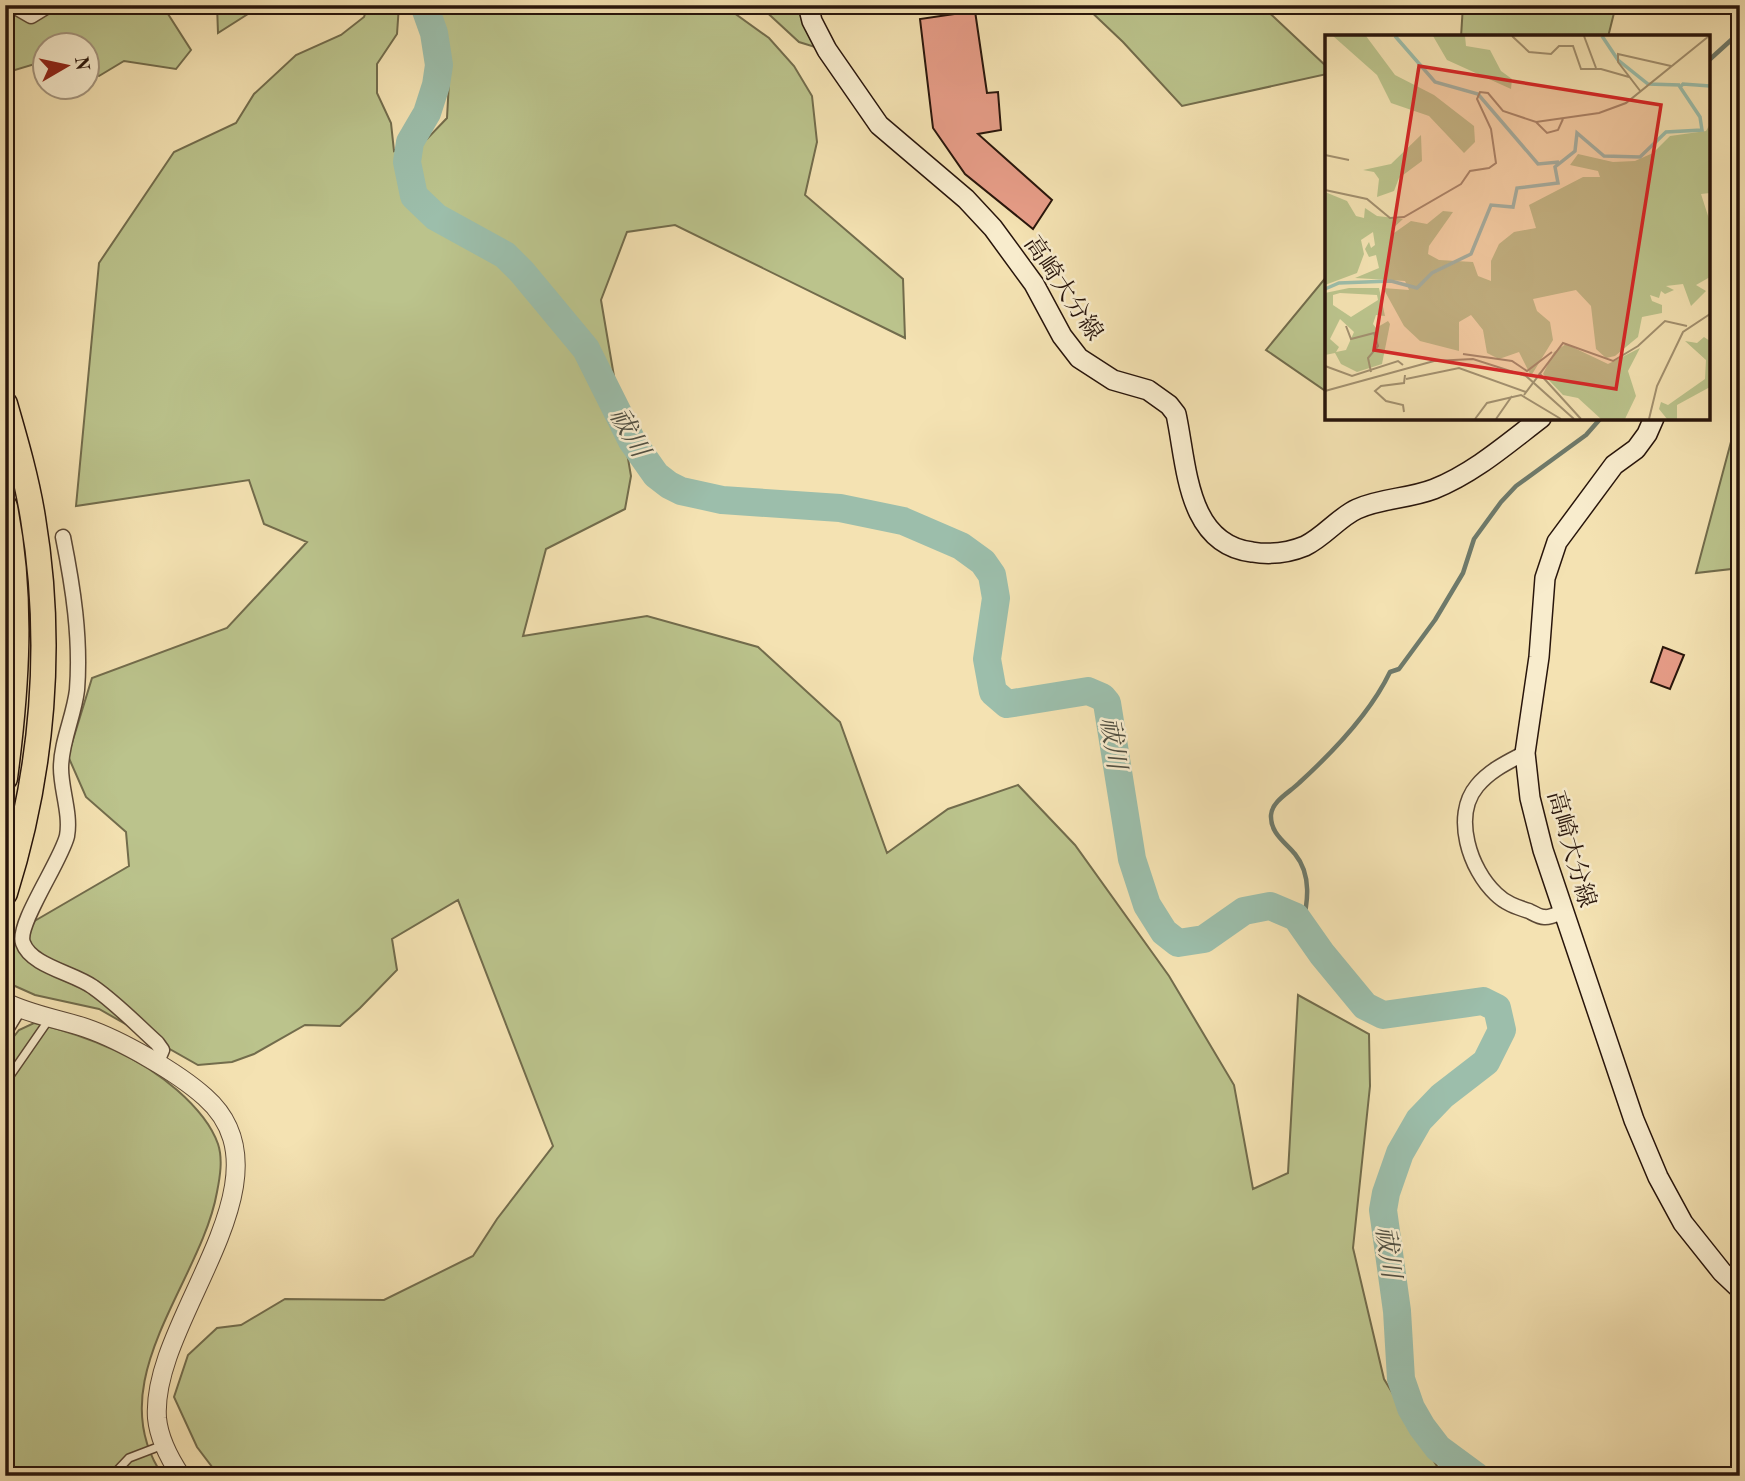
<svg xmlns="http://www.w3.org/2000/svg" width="1745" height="1481" viewBox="0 0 1745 1481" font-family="'Old Standard TT','Noto Serif JP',serif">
  <rect width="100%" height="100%" fill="#f4e2b2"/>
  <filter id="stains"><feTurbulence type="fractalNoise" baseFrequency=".00286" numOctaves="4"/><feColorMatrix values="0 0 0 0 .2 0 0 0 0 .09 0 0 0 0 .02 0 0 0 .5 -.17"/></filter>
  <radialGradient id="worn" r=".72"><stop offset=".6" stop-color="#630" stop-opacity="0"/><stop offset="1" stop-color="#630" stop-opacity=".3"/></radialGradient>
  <path fill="#bbc38c" stroke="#726c4c" stroke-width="2" d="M5,5H152L168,14L191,50L176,69L124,61L99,76L88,72V46H46L45,61L5,73Z
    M217,5H267L259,7L218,33Z
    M368,5H399L397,34L377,64V93L391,123L394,151L427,139L447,118L449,81L434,5H723L769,38L794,66L812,96L817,142L805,195L903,279L905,338L675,225L627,232L601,300L631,476L625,509L546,549L523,636L647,616L758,647L840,722L887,853L948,809L1018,785L1075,845L1169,976L1234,1085L1253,1189L1288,1173L1298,995L1369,1034L1370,1086L1353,1248L1384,1379L1443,1476H219L197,1447L174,1397L188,1355L217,1328L241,1325L285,1299L384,1300L473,1256L497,1219L553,1146L458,900L392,939L397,970L360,1008L340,1026L305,1025L254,1054L232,1062L198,1065L99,1009L35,995L6,982L7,937L129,866L126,832L86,797L68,756L92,678L227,628L307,542L264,524L249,480L76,506L99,263L174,152L236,123L254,94L296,55L341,35L364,17Z
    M759,5H800L815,47L799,42Z
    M1084,5H1261L1327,67V74L1182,106L1123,42Z
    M1463,5H1616L1608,37H1461Z
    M1327,276V392L1266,350Z
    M1740,408V568L1696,573Z
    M34,1023C85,1035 137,1055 177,1090C193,1104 211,1124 218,1144C223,1159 220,1177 217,1192C201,1283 98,1382 163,1476H5V1048L19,1030Z"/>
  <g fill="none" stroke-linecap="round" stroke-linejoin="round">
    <path stroke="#6e7a6b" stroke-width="4.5" d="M1708,61L1740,32
      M1302,926C1308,903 1312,875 1295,854C1285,842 1270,833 1271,815C1272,801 1290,792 1299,783C1333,752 1370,714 1390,672L1399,669L1435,620L1463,573L1474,539L1501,502L1516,486L1586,435L1601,418"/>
    <path stroke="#9cbeab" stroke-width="28" d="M424,5L434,33L439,65L436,85L427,113L410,142L407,162L414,196L436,217L505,255L522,272L586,349L632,441L656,475L669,485L681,491L722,500L840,508L903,521L961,546L983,562L992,575L996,598L987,659L993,692L1007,704L1088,691L1102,697L1107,703L1132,859L1147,905L1164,932L1178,943L1204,939L1244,911L1270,906L1296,917L1322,954L1365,1006L1383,1015L1483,1001L1497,1008L1502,1030L1486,1062L1442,1096L1419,1120L1400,1153L1386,1193L1383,1210L1397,1311L1401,1379L1411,1408L1422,1427L1438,1448L1476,1476"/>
  </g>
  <path fill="#e79d88" stroke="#28150b" stroke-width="2" d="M975,11L987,93L998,92L1001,130L978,134L1052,200L1033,229L965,174L933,128L920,19Z
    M1663,647L1684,655L1670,689L1651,682Z"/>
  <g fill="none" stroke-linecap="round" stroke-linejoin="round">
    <defs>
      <path id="service" d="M5,1083L50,1018
        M112,1476L129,1458L163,1445"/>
      <path id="minor" d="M12,5L31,16L49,5
        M63,537C73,587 81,638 77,690C74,716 61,742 61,768C61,790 71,814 67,836C61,861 16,925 23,943C31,966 74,973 93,987C116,1003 136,1024 157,1043L162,1050L156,1064
        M1525,753C1508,762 1490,770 1477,786C1452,816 1470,870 1496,894C1505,903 1516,907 1529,911C1533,913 1539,917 1544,917C1550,918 1559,913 1564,911
        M5,1031L19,1008"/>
      <path id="tertiary" d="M5,1002C31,1015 59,1019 86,1028C121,1040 177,1072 205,1097C298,1179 150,1320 157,1418C159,1439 169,1458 181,1476"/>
      <path id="secondary" d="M808,5L812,21L827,50L879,125L966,199L993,228L1034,284L1062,336L1079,358L1113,380L1148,390L1169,405L1176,414C1187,464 1186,544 1252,552C1270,555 1288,553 1305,546C1324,537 1339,517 1357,509C1381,498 1408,499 1434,489C1474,473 1507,444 1541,418
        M1654,418L1647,434L1636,449L1614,465L1557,542L1545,578L1539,657L1525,753L1530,798L1543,850L1634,1120L1658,1177L1683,1223L1722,1272L1740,1289"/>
      <path id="motorway" d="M5,404C16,442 27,480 33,518C54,644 43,772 5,893
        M5,507C23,598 17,687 5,778"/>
    </defs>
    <use href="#service" stroke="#5b4835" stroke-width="10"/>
    <use href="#minor" stroke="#5b4835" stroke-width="17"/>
    <use href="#tertiary" stroke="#5b4835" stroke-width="20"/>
    <use href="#secondary" stroke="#28150b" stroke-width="22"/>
    <use href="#motorway" stroke="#28150b" stroke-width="27"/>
    <use href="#service" stroke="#f8eccd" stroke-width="7"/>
    <use href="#minor" stroke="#f8eccd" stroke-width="14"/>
    <use href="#tertiary" stroke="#f8eccd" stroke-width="18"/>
    <use href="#secondary" stroke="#f8eccd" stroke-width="19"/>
    <use href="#motorway" stroke="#f4e2b2" stroke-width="24"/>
  </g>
  <g text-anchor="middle" stroke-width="5" stroke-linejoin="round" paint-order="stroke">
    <g font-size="24" fill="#28150b" stroke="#f8eccd">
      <text transform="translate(1064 288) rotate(56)" y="8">高崎大分線</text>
      <text transform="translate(1572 849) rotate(74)" y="8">高崎大分線</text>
    </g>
    <g font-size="26" font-style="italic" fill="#515043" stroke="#f8eccd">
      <text transform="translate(630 432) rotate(60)" y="9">祓川</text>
      <text transform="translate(1114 743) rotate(81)" y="9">祓川</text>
      <text transform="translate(1389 1252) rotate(82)" y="9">祓川</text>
    </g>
  </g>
  <g transform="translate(1325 35)">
    <rect width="385" height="385" fill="#f4e2b2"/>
    <path d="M8,1H41L70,40L109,60L149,91L150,107L139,118L104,81L66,68L52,40ZM108,1H140L141,11L165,15L176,36L187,44L186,54L122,25ZM385,89V158L376,159L385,187V242L371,250L381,256L366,271L358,249L341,251L357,259L349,255L340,259L336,256L334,263L325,260L327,266L337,270V278L317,282L313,302L290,321L281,323L271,314L266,271L251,255L208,264L212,276L225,287L228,305L206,341L194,317L174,324L162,318L158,295L146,280L134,287V316L95,306L79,291L58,253L84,255L80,246L30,243L54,233L51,220L44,222L40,214L44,207L46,213L50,210L48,197L36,205L39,219L32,238L0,250V157L22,166L31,181L39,183L40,173L52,181L78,184L66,195L69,198L86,186L102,189L118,176L128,177L104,211L103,219L114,225L148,227L153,241L166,246V226L174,209L189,197L211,193L204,170L258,142H275L273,136L245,130L253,119L288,127L310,126L328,118L345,101L381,96ZM96,100L97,126L74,143L69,156L52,162L54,144L49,137L38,135L66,129ZM24,253H54L60,281L51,280L48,289L51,293L63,286L65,289L57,329L32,337L16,329L10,318L0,320V258ZM15,258L52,260L53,265L26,282L8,270V260ZM15,284L29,297L21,315L11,317L14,312L5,304ZM379,302L385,306V352L352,370V384H342L334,374L336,367L343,370L380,344L381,325L360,306L372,308ZM241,309L283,329L315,313L303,336L311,361L300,384H276L253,363L238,360L218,339L229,317Z" fill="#bbc38c" fill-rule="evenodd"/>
    <path fill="none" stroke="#9cbeab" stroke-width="3.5" d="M70,1L110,47L153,59L213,129L234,127M277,1L293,25L323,49L355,50M0,254L14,248L66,246L92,253L107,238L146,219L166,170L188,172L192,153L233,148L230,132L250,116L252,98L279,121L315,122L341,97L377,95L375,82L355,52L358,49L385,51"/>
    <path fill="none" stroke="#a2906f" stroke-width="2" d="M187,1L204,17L226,19L234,11H248L256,34H276L304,42M259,1L271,33M316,57L293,27V19L346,31M211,87L222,98L233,95L238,84M0,120L24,125M0,155L42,164L65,183L79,182L136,149L145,136L164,133L171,128L166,94L152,64L155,57L163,58L178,76L211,87L274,78L301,68L384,1M21,291L26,304L49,298L53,311L43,323L46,337M138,319L187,326L202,336L227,317M0,331L27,341L73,326L78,330M214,338L256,384M81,344L134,333L201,357M0,356L109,326L148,324L201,341L249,384M199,360L238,308L288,326L313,311L340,286L362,291M79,377L78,370L61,366L50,356L56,351L79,348L80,340M150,384L162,368L196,360L236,384M171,384L187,361M324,384L332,351L358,297L385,279"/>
    <path fill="#d62828" fill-opacity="0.15" stroke="#d62828" stroke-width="3.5" d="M94,31L336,70L291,354L49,315Z"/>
    <rect width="385" height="385" fill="none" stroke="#28150b" stroke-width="3.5"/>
  </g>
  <rect width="1745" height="1481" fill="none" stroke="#f4e2b2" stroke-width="28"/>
  <rect x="7" y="7" width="1731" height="1467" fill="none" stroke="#28150b" stroke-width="3.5"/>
  <rect x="14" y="14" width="1717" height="1453" fill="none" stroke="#28150b" stroke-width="2"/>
  <g transform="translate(66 66) rotate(81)"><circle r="33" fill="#f8eccd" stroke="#a5967f" stroke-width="2"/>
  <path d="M0-5L12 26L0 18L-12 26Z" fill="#8f2418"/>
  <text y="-10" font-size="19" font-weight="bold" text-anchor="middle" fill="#28150b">N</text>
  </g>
  <rect width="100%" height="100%" filter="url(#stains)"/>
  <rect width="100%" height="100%" fill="url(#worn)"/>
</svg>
